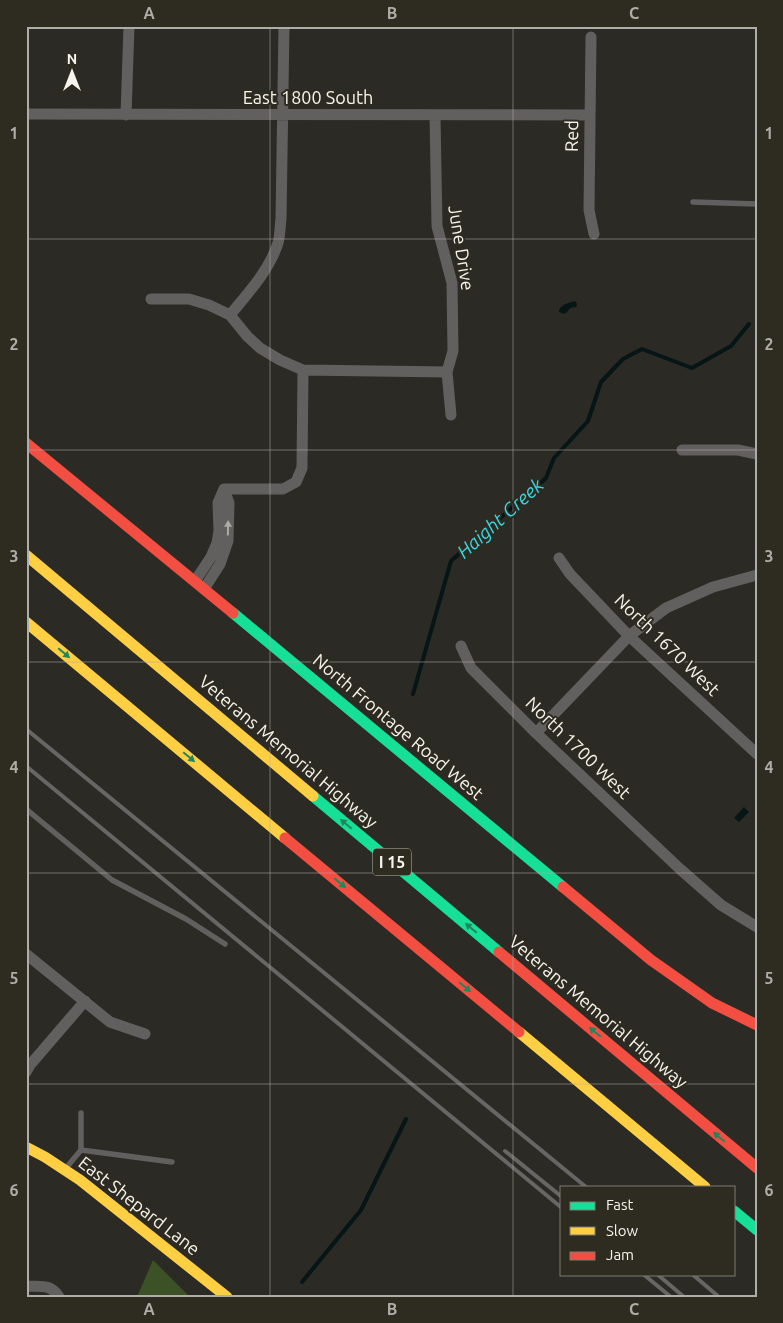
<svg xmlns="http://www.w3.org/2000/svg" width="783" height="1323" viewBox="0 0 783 1323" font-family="Ubuntu,sans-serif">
  <rect width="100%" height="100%" fill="#2b2a24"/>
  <path fill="#3d5126" d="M153,1260L190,1297H137Z"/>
  <path fill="#061516" d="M575,301L577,304L576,307C575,307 573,307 571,308C566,311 568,316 559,312V310C563,303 569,303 575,301Z
    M744,807L749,812L739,822L734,818Z"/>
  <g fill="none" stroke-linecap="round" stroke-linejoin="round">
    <path stroke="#061516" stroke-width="4" d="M413,694L451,561L546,478L554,458L588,421L601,382L623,359L642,349L692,368L731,346L749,324
      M302,1282L361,1210L406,1119"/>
    <path stroke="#62605f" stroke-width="5.5" d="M693,202L757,204
      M26,809L112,880L186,919L225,944
      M81,1150L172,1162
      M66,1168L81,1150V1113"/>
    <path stroke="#62605f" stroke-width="11" d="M591,37L589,210L594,234
      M26,114L590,115
      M126,115L129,26
      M435,116L437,226L452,283L453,351L447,372L451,415
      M151,299H189L209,305L230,315L247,336L260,348L280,360L303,370L447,372
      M230,315C248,293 269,271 278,243C280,236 280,227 281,219L284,26
      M682,450H738L757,454
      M224,489H283L296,482L302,468L303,370
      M559,558L570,574L629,636L757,754
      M195,581L211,557L217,543L219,531L218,503L224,489
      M204,589L220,564L228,541L229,503L224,489
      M461,646L471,668L536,733L680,869L721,905L757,927
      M536,733L629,636L666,608L713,587L757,575
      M26,954L110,1022L145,1034
      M26,1072L30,1065L85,1001
      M26,1286C41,1287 50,1283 59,1297"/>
    <path stroke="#16e098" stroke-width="11" d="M233,613L563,887
      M313,796L499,952
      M734,1211L757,1230"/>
    <path stroke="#ffcf43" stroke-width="11" d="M26,555L313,796
      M26,622L285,838
      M519,1032L705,1187
      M26,1147L45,1157L80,1180L227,1297"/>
    <path stroke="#f24e42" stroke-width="11" d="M26,443L233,613
      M285,838L519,1032
      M563,887L651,960L712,1003L757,1025
      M499,952L757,1168"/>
    <path stroke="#676664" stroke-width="4" d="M26,729L586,1187
      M26,766L562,1208
      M505,1151L562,1197
      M643,1274L671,1297
      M657,1274L684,1297
      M692,1274L719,1297"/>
  </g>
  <defs><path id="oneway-solid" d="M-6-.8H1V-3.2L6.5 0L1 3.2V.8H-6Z" transform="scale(1.25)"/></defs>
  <use fill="#acaaa6" href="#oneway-solid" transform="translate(228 528) rotate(-89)"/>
  <g fill="#22865c">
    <use href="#oneway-solid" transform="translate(64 653) rotate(40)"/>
    <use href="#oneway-solid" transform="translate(189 757) rotate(40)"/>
    <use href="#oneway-solid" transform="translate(346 824) rotate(-140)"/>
    <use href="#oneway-solid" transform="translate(340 883) rotate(40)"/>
    <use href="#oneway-solid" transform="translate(471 928) rotate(-140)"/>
    <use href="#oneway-solid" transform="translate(465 987) rotate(40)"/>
    <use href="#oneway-solid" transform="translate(595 1032) rotate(-140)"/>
    <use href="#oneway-solid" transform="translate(719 1137) rotate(-140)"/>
  </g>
  <path fill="none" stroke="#afada7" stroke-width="1" stroke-opacity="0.55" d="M270,26V1297M513,26V1297M26,239H757M26,450H757M26,662H757M26,873H757M26,1084H757"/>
  <g text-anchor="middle" stroke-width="4" stroke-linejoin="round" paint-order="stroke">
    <rect fill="#2e2b21" stroke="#bab8b0" stroke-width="1" x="373" y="848.5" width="38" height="27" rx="4"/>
    <g font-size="16" font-weight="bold" fill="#f6f4ed">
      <text x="392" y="868">I 15</text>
    </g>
    <g font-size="18" fill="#f6f4ed" stroke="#2e2b21">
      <text x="308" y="104">East 1800 South</text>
      <text transform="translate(572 136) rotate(-89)" y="6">Red</text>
      <text transform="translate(461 248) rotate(81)" y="6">June Drive</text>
      <text transform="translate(667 645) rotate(44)" y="6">North 1670 West</text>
      <text transform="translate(398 727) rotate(40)" y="6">North Frontage Road West</text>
      <text transform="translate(578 748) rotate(44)" y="6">North 1700 West</text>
      <text transform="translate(288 752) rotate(40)" y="6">Veterans Memorial Highway</text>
      <text transform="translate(598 1012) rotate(40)" y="6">Veterans Memorial Highway</text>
      <text transform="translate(139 1206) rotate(38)" y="6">East Shepard Lane</text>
    </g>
    <g font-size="19" font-style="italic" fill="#3ad6e3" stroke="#2e2b21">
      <text transform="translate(500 518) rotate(-42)" y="7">Haight Creek</text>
    </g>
  </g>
  <rect width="783" height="1323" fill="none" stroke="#2e2b21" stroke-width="55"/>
  <rect x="560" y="1186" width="175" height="90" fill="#2e2b21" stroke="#7e7b73"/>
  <rect x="570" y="1202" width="25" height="8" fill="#16e098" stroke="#7e7b73"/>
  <text x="606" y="1210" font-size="15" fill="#f6f4ed">Fast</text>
  <rect x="570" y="1227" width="25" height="8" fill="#ffcf43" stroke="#7e7b73"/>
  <text x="606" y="1236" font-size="15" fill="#f6f4ed">Slow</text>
  <rect x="570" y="1252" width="25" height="8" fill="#f24e42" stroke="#7e7b73"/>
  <text x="606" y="1260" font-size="15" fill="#f6f4ed">Jam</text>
  <g transform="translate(72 72)" stroke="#2e2b21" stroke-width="4" paint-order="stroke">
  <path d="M0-4L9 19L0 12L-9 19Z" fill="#f6f4ed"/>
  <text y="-8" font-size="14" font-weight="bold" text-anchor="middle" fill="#f6f4ed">N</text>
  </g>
  <rect x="28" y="28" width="728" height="1268" fill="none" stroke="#afada7" stroke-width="2"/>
  <g font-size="16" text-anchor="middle" font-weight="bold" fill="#afada7">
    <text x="149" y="19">A</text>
    <text x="392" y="19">B</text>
    <text x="634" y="19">C</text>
    <text x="14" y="139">1</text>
    <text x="769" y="139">1</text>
    <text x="14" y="350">2</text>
    <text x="769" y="350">2</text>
    <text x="14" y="562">3</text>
    <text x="769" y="562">3</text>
    <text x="14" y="773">4</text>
    <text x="769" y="773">4</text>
    <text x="14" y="984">5</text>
    <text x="769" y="984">5</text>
    <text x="14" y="1196">6</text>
    <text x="769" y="1196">6</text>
    <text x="149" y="1315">A</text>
    <text x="392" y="1315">B</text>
    <text x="634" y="1315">C</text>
  </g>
</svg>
